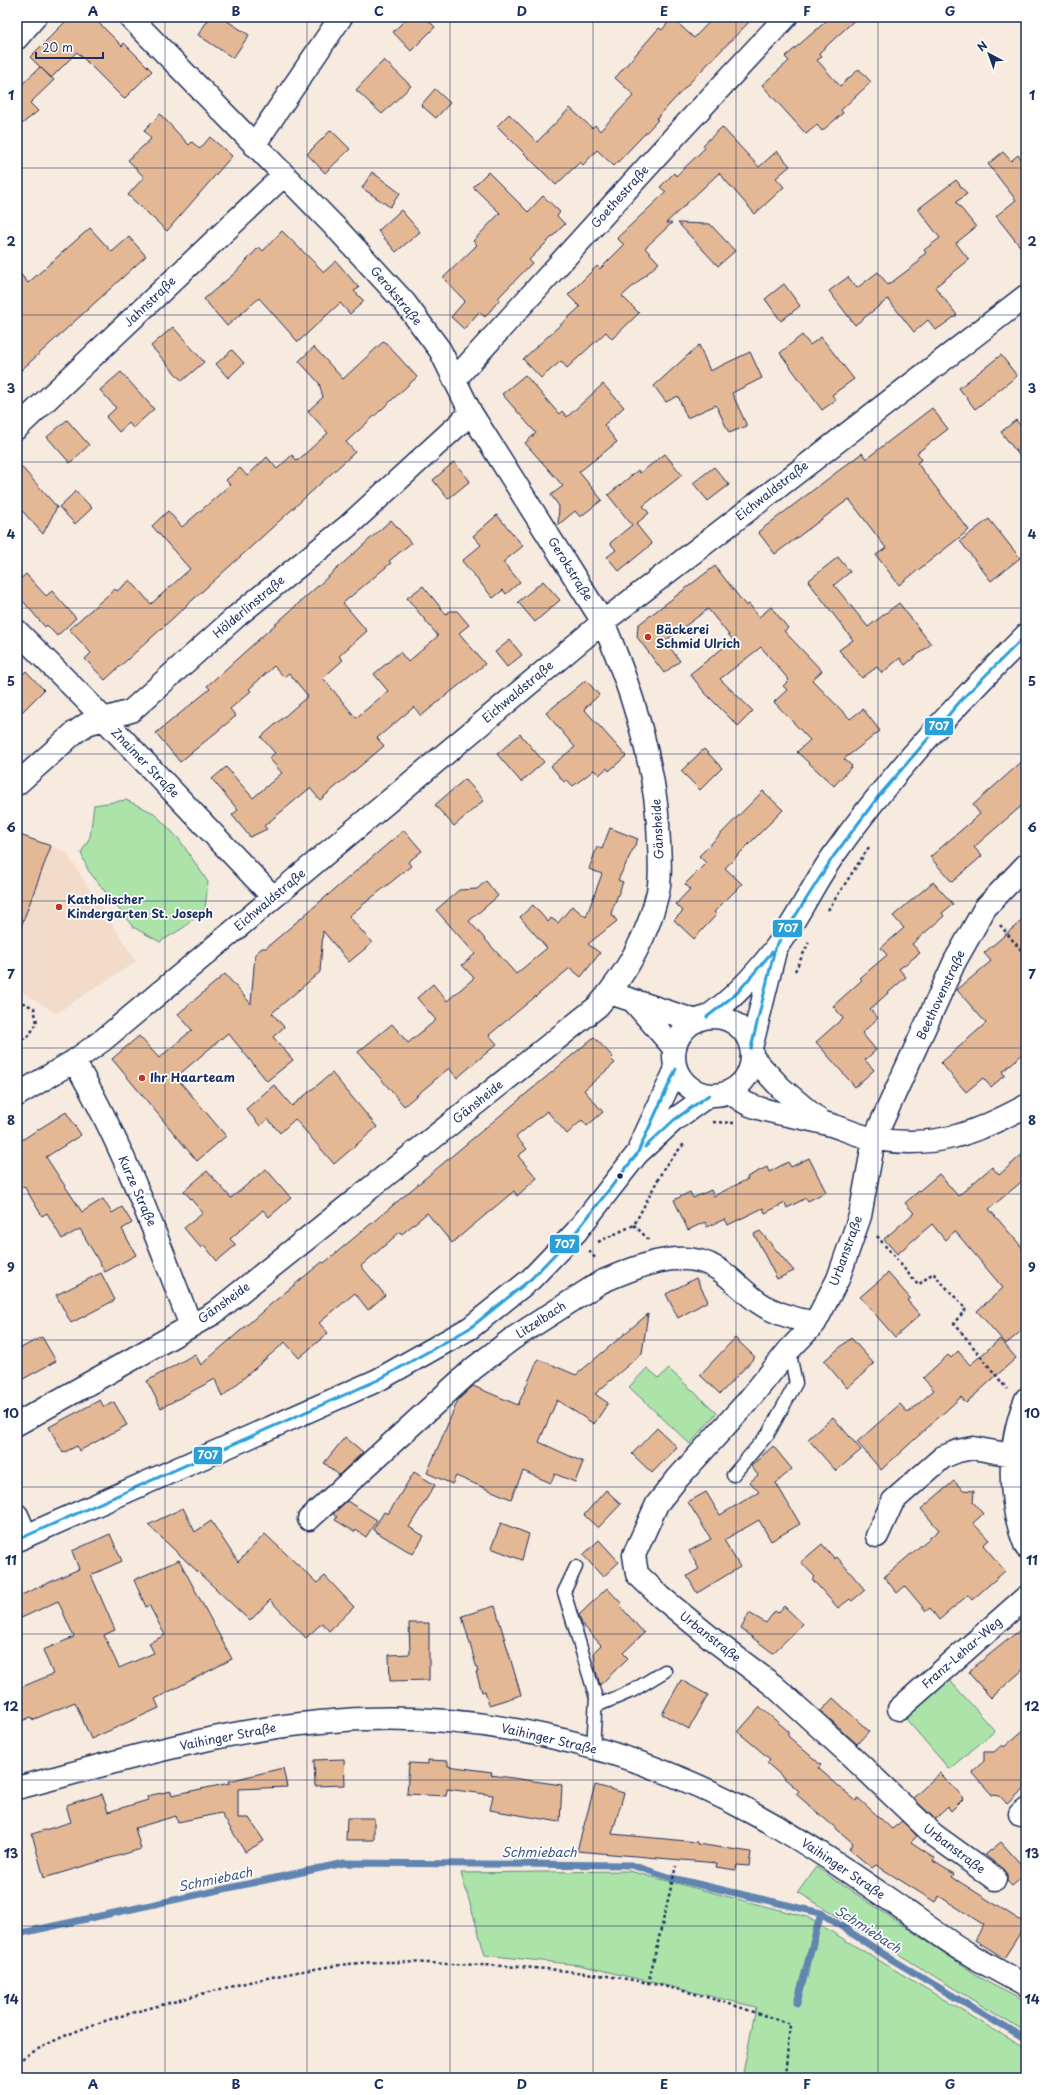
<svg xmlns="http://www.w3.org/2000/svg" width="1043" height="2095" viewBox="0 0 1043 2095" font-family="'Playpen Sans',sans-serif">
  <rect width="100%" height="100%" fill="#f7eadf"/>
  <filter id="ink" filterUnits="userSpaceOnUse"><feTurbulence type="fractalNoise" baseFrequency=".025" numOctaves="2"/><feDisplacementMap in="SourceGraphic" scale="8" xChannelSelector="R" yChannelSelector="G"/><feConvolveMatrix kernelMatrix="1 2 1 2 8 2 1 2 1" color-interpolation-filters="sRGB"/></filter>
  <g filter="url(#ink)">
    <path fill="#f2dbc9" d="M17,834L66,852L136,962L56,1013L17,989Z"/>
    <path fill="#abe3a8" stroke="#638983" d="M126,800L154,813L179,839L208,882L205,909L183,928L160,942L133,927L88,870L81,853L90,837L94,805Z
      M647,1368L659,1378L669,1369L717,1413L690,1444L629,1387Z
      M944,1674L995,1731L949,1769L900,1712Z
      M816,1867L989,1983L1026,2002V2033L798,1892Z
      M629,1871L807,1917L1026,2049V2078H742L756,2007L579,1965L485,1955L461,1873Z"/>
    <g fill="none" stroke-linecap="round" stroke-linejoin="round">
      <path stroke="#6085b1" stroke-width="7" d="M17,1934L344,1863L631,1865L672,1878L821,1913L888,1957L1026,2040
        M797,2003L821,1913"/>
    </g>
    <path fill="#e5b895" stroke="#1b2f5e" d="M70,17H93L122,46L124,43L152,71L124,99L77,52L51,78L30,57Z
      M210,17H221L249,35L233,58L198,35Z
      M408,17H425L435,27L411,51L393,32Z
      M714,17H754L696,76L656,119L658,120L614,166L597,150L583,165L580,162L556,185L497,126L509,114L537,142L570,108L592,128L595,125L600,131L634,95L615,78L659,28L662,30L672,18L694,38Z
      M831,17H858L819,53L822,57L817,60L840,86L859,69L871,82L841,110L843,113L822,131L817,125L806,134L762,85L789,61L785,57Z
      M384,60L411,86L382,114L356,90Z
      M40,67L54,80L30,103L38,111L17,128V89Z
      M435,89L450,103L436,118L421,105Z
      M160,114L189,145L192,142L200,149L210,137L232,156L167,231L128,195L144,177L128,160L151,139L144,130Z
      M722,127L759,167L777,151L790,166L776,178L784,187L755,214L719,173L666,223H672L645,248L659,263L622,296L639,313L612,339L606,332L567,368L561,361L541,378L523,359L580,307L568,295L597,266L600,269L624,245L617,238L666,192L660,187L674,173L676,176L705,148L703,145Z
      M331,130L350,149L325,173L307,154Z
      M1003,152L1011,161L1018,155L1026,165V254L996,216L1016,200L988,164Z
      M372,172L400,193L390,207L362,188Z
      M488,172L528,212L543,196L560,212L557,216L565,224L529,260L532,263L498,298L500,299L485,317L479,312L464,329L451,317L465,301L443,278L477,245L473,241L500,213L473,187Z
      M956,180L967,194L956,202L976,227L956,243L969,260L935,287L957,315L936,330L928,320L914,332L888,299L855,325L829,291L848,277L857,288L878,272L888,285L920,261L918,259L926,253L924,250L940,238L918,209Z
      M401,210L420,232L396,252L378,231Z
      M678,223L710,224L735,251L718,266Z
      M90,228L112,252L129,237L146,256L17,374V270L28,283Z
      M282,231L324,272L336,261L359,288L354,291L364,301L350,314L340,303L298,342L259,298L227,326L204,299L235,273L259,247L263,251Z
      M784,284L800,306L781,321L765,299Z
      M173,327L204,362L182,381L151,346Z
      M802,335L810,345L821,337L854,379L832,395L836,400L822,410L780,353Z
      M384,341L417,377L346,442L355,452L105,680L85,659L91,653L69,629L115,589L117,591L130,580L151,604L190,569L152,526L168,511L182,527L230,485L226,480L240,468L247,476L267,457L277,469L292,455L297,461L328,433L308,411L323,397L319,383L299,361L314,347L343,379Z
      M699,345L710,371L750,352L762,378L732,393L747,426L729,433L716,405L687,418L678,396L666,402L654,386Z
      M232,350L244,363L228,378L216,364Z
      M1001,355L1017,376L975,409L959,388Z
      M121,372L154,409L133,428L129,423L119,432L106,417L116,408L100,390Z
      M525,375L559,414L562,411L567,417L603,384L624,407L604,425L617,442L579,472L602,500L580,517L575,511L558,525L559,506L551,495L563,486L525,443L536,433L502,394Z
      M932,408L948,429L917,453L922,459L917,463L969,530L899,585L876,555L886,548L849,499L775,554L758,532L862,453L866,459Z
      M67,420L89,445L70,463L47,437Z
      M1016,420L1026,432V464L1001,432Z
      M665,454L682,475L643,506L649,513L636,524L652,544L619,571L607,557L616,550L610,543L632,525L608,495L638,470L640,473Z
      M17,462L57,507L43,534L17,505Z
      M454,462L470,481L448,499L433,480Z
      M714,467L729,485L708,501L693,483Z
      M76,491L92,508L75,524L59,507Z
      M497,515L523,546L503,562L520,582L506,594L503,590L493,598L462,561L481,545L473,536Z
      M989,519L1020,558L991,581L960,541Z
      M391,520L411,543L389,561L391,563L343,603L367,631L339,656L343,660L323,678L356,718L388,691L374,674L400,652L408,662L438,636L407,598L423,586L446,614L450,611H457L469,625L459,633L485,664L421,716L414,707L377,738L384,746L320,800L310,788L264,826L267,829L250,837L232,815L238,810L212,779L226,767L253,798L282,773L269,758L275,753L261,737L308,696L289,673L284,677L274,666L249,689L251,691L230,709L236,716L180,762L156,733L210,689L207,686Z
      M838,557L850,572L834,585L868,627L899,603L931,644L905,665L900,658L882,673L877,667L862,678L839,650L853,640L808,581Z
      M715,566L746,606L749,604L759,617L771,607L788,628L784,631L822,671L812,680L850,719L863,709L880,731L844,759L852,766L834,786L797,752L810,740L774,702L787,690L783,686L789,680L761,647L720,679L753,711L738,726L705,693L690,674L733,640L708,609L665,641L680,661L664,673L637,637L638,625Z
      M26,574L46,596L52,591L76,618L57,636L47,625L45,627L17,594V582Z
      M543,581L560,600L535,622L518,602Z
      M510,640L522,655L507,667L495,652Z
      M26,671L44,690L17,717V680Z
      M586,680L599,695L584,709L626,756L609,771L607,768L599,775L594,770L573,786L567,780L564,782L551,766L575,747L546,713Z
      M520,734L544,762L521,782L497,754Z
      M704,749L722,768L700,790L681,771Z
      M1026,758V802L974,847L982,856L952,882L930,857L980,814L973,805Z
      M465,779L484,800L454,826L435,805Z
      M763,791L783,810L725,868L742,884L714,912L717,914L694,939L674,920L683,911L676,904L690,889L685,884L706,863L699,856Z
      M610,828L638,839L618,880L623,882L611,913L617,921L588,944L600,953L581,977L570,968L489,1035L497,1044L457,1078L449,1068L404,1106L358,1052L392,1024L408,1043L436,1020L417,998L433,984L447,1001L474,978L462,965L475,954L436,910L459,890L477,889L486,881L498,896L469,921L516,974L547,948L520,917L533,905L548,922L551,918L558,923L572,906L586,917L602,874L589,869L597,847L602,849Z
      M404,830L422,851L408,862L411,866L349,916L372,943L349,962L323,931L320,972L272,1013L284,1027L273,1037L293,1060L267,1081L228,1033L176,1077L226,1136L197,1161L112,1059L139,1036L159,1058L192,1030L178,1014L225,974L251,1004L255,954L262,948H266Z
      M17,834L51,846L19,932H17Z
      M933,882L953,904L942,913L944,916L912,944L920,953L899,969L906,977L870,1009L878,1018L862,1033L876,1050L865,1060L874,1070L855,1087L816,1042L843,1018L833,1006L862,980L860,978L887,955L881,948L904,928L893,916Z
      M1026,917V1051L1002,1072L1005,1075L991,1087L983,1078L966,1092L941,1063L986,1023L957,990L991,961L984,953Z
      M594,1037L613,1057L611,1059L615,1063L584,1090L603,1112L587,1126L582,1120L567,1134L547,1111L516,1137L527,1149L518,1156L537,1178L517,1196L514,1191L452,1243L427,1213L402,1234L400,1232L361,1266L385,1295L368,1310L355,1293L319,1323L328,1333L299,1358L285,1342L222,1397L215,1379L161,1408L147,1381L195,1354L201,1365L270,1305L322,1262L324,1263Z
      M332,1073L377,1127L334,1164L295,1119L280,1133L268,1119L260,1126L246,1109L274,1085L292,1106Z
      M66,1112L81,1135L46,1157L82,1212L103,1199L112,1213L122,1207L132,1223L122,1229L136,1255L105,1272L80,1229L62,1239L47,1213L42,1216L24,1186L17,1191V1143Z
      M1026,1151V1178L989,1209L1026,1252V1327L1006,1344L977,1311L1003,1288L955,1231L945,1240L932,1224L897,1254L884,1239L914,1213L905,1203L939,1174L958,1196L992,1167L999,1175Z
      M809,1158L826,1192L808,1201L806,1198L787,1208L785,1203L765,1213L763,1208L728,1225L725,1219L707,1227L705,1222L688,1230L674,1200L690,1192L693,1198L711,1190L714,1196L748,1179L747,1177L767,1167L769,1172L788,1162L791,1167Z
      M266,1169L291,1198L269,1217L263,1210L230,1239L236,1245L217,1261L204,1245L201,1248L184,1228L203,1213L184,1191L207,1171L231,1198Z
      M760,1231L794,1271L777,1279L754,1234Z
      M101,1273L115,1300L71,1323L56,1295Z
      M888,1273L910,1298L907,1300L920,1315L895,1337L860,1297Z
      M696,1278L708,1301L678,1318L666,1294Z
      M648,1314L642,1353L595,1394L608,1403L594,1424L557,1400L539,1442L583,1462L575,1482L555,1474L551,1483L523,1471L511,1499L456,1476L452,1484L427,1473L458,1400L473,1386L518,1405L538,1359L576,1375Z
      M42,1337L56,1361L23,1379L17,1368V1350Z
      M735,1338L755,1357L720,1394L700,1375Z
      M851,1338L874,1364L847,1388L824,1361Z
      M1000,1339L1016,1358L966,1403L961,1397L881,1470L857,1442L900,1404L908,1413L934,1390L923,1378L948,1355L951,1358L958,1351L970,1365Z
      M100,1400L104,1407L114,1402L127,1425L79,1451L77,1446L63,1453L49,1427Z
      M833,1417L861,1450L836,1471L808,1439Z
      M657,1428L677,1447L652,1473L632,1454Z
      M345,1437L363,1452L339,1475L324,1463Z
      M773,1446L792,1469L776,1483L800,1524L771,1541L759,1520L724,1540L740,1567L697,1593L687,1576L699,1569L689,1551L711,1539L688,1502L706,1492L720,1515L759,1492L750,1482L758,1475L751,1466Z
      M414,1472L435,1485L409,1527L424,1536L413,1554L373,1530L384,1512L388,1514Z
      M954,1481L963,1490L974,1491L973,1502L983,1514L973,1523L989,1540L983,1545L1005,1571L972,1600L968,1595L939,1620L930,1608L926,1611L905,1586L897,1593L884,1577L939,1530L921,1509Z
      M606,1490L621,1504L598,1528L584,1515Z
      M347,1501L377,1520L366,1537L356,1530L355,1532L335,1520L337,1517L333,1514Z
      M183,1508L195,1532L211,1521L238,1562L265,1534L317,1583L325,1576L354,1607L329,1631L322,1623L306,1638L270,1600L250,1621L148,1525Z
      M501,1523L529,1534L522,1560L491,1548Z
      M110,1534L122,1561L91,1575L115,1630L104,1635L119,1668L154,1653L149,1643L165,1635L149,1605L146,1607L134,1580L179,1560L232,1659L155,1699L159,1708L91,1739L75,1702L32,1720L31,1717L17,1723V1689L53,1674L43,1650L74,1637L58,1601L17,1620V1597L79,1569L72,1551Z
      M599,1540L619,1562L603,1577L583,1555Z
      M822,1544L835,1559L837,1557L865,1590L852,1601L850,1599L838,1608L812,1579L815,1577L801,1562Z
      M607,1588L622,1604L620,1606L644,1633L623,1653L628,1658L600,1685L596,1671L594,1652L601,1645L582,1624L579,1615Z
      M495,1606L521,1695L489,1705L485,1691L482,1692L476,1672H478L462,1616Z
      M784,1606L803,1624L773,1653L741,1629L749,1613L766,1623L775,1611L778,1613Z
      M409,1623H429V1680L390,1681L389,1655L410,1654Z
      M1026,1625V1667L991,1698L968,1672Z
      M681,1680L708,1695L689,1729L662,1714Z
      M833,1698L869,1731L857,1744L821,1711Z
      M760,1707L788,1731V1736L821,1765L818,1768L856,1801L858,1798L892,1829L902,1821L917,1836L911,1842L935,1858L933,1861L954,1874L952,1877L1026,1924L1004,1958L975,1940L984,1925L939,1896L935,1902L876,1865L872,1868L849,1849L853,1843L796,1794L799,1791L767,1763L770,1759L738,1732Z
      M1026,1728V1787L1007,1804L1000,1796L992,1795L972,1772L984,1761V1752H994L1002,1745L1004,1747Z
      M344,1759L345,1785L315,1786L314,1760Z
      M428,1760L448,1761V1766L492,1772L491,1775L562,1785L560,1822L490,1810L493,1795L447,1789L446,1796L407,1794L409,1763L428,1764Z
      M283,1768L287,1787L238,1789V1818H249L264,1841L245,1852L221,1813L178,1822L176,1816L135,1828L141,1849L44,1878L32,1834L71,1822L66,1805L102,1794L108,1812L148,1800L147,1796L171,1791L172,1795L230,1783L229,1781Z
      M940,1773L964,1798L951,1811L948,1807L935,1819L913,1798Z
      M595,1785L624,1793L612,1834L697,1842V1844L751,1852L749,1866L737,1865L736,1870L716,1867L717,1863L577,1851Z
      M347,1818H374V1840H346Z
      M1001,1842L1026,1870V1874L1012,1886L1007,1881V1874L1003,1869L985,1855Z"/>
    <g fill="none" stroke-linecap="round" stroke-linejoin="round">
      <defs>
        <path id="service" d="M733,1475L768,1434L796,1383L789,1350
          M576,1567L564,1592L596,1698L593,1748
          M596,1706L632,1691L665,1671"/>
        <path id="minor" d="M17,38L35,17
          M254,145L341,17
          M455,379L676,135L786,17
          M17,428L284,175
          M17,631L83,697L273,897
          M17,784L74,733L87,724L131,711L238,615L348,526L471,413
          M610,993L696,1021
          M634,1002L674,1048
          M752,1057L781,1088L820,1121
          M74,1061C123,1144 156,1236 191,1326
          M729,1092C736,1096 742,1102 750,1105C772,1114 797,1116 820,1122C839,1126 857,1136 875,1139C935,1149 974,1134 1026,1106
          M17,1095L74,1061L103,1040L603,622L1026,296
          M1026,1399C1007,1446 1007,1500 1026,1547
          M17,1424L214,1313L598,1006C627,973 648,935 658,892C661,876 660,859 659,843C657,767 633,692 603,622L471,413L440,350L405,303L340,232L130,17
          M17,1515L26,1536
          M309,1519L474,1368L512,1339L601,1282C635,1267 682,1246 718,1269C733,1279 744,1292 758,1302C775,1314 796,1319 815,1323
          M877,1536L893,1501L943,1457L958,1451L973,1448L1012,1455
          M899,1709L1026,1597
          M1020,1814L1026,1809
          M995,1879L934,1835L847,1752L773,1685L716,1642L661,1597L637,1574L634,1555L657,1504L677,1479L747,1402L789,1350L815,1323L838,1279L860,1216L874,1139L955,961L985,908L1026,865"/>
        <path id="tertiary" d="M707,1017C733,999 756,974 775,949C797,920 812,886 833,856C889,776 957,704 1026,635
          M674 1056a39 39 0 1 1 78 0a39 39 0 1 1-78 0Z
          M751,1048L775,951
          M640,1146L676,1069
          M17,1540L378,1380L470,1328L531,1279L576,1232L637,1154L674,1120L709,1095
          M17,1788C116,1762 217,1731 320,1722C470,1707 628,1743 760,1817C811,1845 858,1878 906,1911C927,1926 947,1941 969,1954C987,1965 1007,1975 1026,1986"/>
      </defs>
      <use href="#service" stroke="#1b2f5e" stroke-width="15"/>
      <use href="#minor" stroke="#1b2f5e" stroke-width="25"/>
      <use href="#tertiary" stroke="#1b2f5e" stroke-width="25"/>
      <path stroke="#1b2f5e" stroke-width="2.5" stroke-dasharray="3 3" stroke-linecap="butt" d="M828,910L869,847
        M1000,925L1026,956
        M795,971L809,942
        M17,1000L34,1008L37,1023L28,1037L17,1041
        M713,1122L734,1123
        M634,1225L650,1241
        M877,1236L918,1285L933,1273L966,1309L954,1323L1007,1389
        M598,1242L634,1225L665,1166L684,1144
        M589,1251L596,1259
        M648,1984L676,1866
        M17,2062C64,2030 119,2016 173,2002C225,1987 279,1974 333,1966C371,1960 410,1962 449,1964C534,1966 624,1973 706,1997C735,2005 762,2015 790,2024L785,2078"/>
      <use href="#service" stroke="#fff" stroke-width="12"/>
      <use href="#minor" stroke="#fff" stroke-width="22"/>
      <use href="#tertiary" stroke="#fff" stroke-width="22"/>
      <defs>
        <path id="bus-1" d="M707,1017L737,993L772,952
          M751,1048L775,948L833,857L878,797L963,698L1026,635
          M645,1147L674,1120L709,1095
          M17,1540L378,1380L470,1328L531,1279L576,1232L637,1154L676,1069"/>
      </defs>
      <use href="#bus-1" stroke="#fff" stroke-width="6"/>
      <use href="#bus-1" stroke="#2b9fd9" stroke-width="3"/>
    </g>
  </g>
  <path fill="none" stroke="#1b2f5e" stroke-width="1" stroke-opacity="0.55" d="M165,17V2078M307,17V2078M450,17V2078M593,17V2078M736,17V2078M878,17V2078M17,168H1026M17,315H1026M17,462H1026M17,608H1026M17,754H1026M17,901H1026M17,1048H1026M17,1194H1026M17,1340H1026M17,1487H1026M17,1634H1026M17,1780H1026M17,1926H1026"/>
  <g fill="#c8321e" stroke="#fff" stroke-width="1.5">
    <circle cx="648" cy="637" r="4"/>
    <circle cx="59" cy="907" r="4"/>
    <circle cx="142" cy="1078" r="4"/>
  </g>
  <circle fill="#1b2f5e" stroke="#fff" stroke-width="1.5" cx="620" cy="1176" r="3.5"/>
  <g text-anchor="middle" stroke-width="3.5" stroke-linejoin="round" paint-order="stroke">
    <g font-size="12" fill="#1b2f5e" stroke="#fff">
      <text transform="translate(620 197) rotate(-48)" y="4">Goethestraße</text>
      <text transform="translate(396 296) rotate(50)" y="4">Gerokstraße</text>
      <text transform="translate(150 302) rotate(-44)" y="4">Jahnstraße</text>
      <text transform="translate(772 491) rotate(-38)" y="4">Eichwaldstraße</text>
      <text transform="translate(570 569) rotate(58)" y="4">Gerokstraße</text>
      <text transform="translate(249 607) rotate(-40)" y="4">Hölderlinstraße</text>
      <text transform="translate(518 692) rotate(-40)" y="4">Eichwaldstraße</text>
      <text transform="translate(145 763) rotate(46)" y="4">Znaimer Straße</text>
      <text transform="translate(658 829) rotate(-93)" y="4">Gänsheide</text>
      <text transform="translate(270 900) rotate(-40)" y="4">Eichwaldstraße</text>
      <text transform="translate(941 995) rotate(-65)" y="4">Beethovenstraße</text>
      <text transform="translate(478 1102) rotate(-39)" y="4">Gänsheide</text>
      <text transform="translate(137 1191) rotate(66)" y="4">Kurze Straße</text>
      <text transform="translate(846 1251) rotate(-70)" y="4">Urbanstraße</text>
      <text transform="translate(224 1303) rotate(-36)" y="4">Gänsheide</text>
      <text transform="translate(541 1320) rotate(-33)" y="4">Litzelbach</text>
      <text transform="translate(710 1637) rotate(38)" y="4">Urbanstraße</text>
      <text transform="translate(962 1653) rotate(-41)" y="4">Franz-Lehar-Weg</text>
      <text transform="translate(228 1737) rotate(-11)" y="4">Vaihinger Straße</text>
      <text transform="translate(549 1739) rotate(13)" y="4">Vaihinger Straße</text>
      <text transform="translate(954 1849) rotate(37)" y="4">Urbanstraße</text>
      <text transform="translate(843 1869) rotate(34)" y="4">Vaihinger Straße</text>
    </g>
    <g font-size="12" font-weight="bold" fill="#1b2f5e" stroke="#fff" text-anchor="start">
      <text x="656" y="634">Bäckerei<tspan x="656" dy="14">Schmid Ulrich</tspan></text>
      <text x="67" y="904">Katholischer<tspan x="67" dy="14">Kindergarten St. Joseph</tspan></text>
      <text x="150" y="1082">Ihr Haarteam</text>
    </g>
    <g font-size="13" font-style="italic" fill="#3e5a88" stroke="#fff">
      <text x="539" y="1857">Schmiebach</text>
      <text transform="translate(215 1879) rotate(-12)" y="5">Schmiebach</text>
      <text transform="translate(868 1929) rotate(33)" y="5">Schmiebach</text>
    </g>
  </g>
  <g stroke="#fff" stroke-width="1.5">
    <rect x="924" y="717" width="30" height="19" rx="4" fill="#2b9fd9"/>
    <rect x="772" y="919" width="31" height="19" rx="4" fill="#2b9fd9"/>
    <rect x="549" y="1234" width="31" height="20" rx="4" fill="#2b9fd9"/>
    <rect x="193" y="1446" width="30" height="19" rx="4" fill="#2b9fd9"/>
  </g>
  <g font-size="11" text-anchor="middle" font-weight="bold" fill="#fff">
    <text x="939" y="730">707</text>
    <text x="788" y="932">707</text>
    <text x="565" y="1248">707</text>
    <text x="208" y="1459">707</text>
  </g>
  <rect width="1043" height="2095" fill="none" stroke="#fff" stroke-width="44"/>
  <g transform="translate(989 54) rotate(319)" stroke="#ffffff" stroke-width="3" paint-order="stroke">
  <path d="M0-3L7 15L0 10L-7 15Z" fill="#1b2f5e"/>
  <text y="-6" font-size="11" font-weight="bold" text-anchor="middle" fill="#1b2f5e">N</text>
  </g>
  <path d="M36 52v6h67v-6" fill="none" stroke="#1b2f5e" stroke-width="2"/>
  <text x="42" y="52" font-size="12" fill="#1b2f5e" stroke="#ffffff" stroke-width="3" paint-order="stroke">20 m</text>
  <rect x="22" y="22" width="999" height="2051" fill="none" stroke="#1b2f5e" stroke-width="1.5"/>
  <g font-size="13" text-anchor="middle" font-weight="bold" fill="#1b2f5e">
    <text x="93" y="16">A</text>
    <text x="236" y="16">B</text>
    <text x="379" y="16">C</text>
    <text x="522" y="16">D</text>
    <text x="664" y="16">E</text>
    <text x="807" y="16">F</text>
    <text x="950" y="16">G</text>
    <text x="11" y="100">1</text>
    <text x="1032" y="100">1</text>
    <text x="11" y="246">2</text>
    <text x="1032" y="246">2</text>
    <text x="11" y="393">3</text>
    <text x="1032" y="393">3</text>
    <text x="11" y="539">4</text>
    <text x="1032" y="539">4</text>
    <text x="11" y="686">5</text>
    <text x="1032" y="686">5</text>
    <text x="11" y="832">6</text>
    <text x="1032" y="832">6</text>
    <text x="11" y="979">7</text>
    <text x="1032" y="979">7</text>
    <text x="11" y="1125">8</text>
    <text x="1032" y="1125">8</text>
    <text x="11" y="1272">9</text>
    <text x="1032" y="1272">9</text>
    <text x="11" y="1418">10</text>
    <text x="1032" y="1418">10</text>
    <text x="11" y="1565">11</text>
    <text x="1032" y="1565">11</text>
    <text x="11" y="1711">12</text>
    <text x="1032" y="1711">12</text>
    <text x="11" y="1858">13</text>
    <text x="1032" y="1858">13</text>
    <text x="11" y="2004">14</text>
    <text x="1032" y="2004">14</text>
    <text x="93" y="2089">A</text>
    <text x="236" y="2089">B</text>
    <text x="379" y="2089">C</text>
    <text x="522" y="2089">D</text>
    <text x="664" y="2089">E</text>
    <text x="807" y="2089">F</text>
    <text x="950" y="2089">G</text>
  </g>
</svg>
